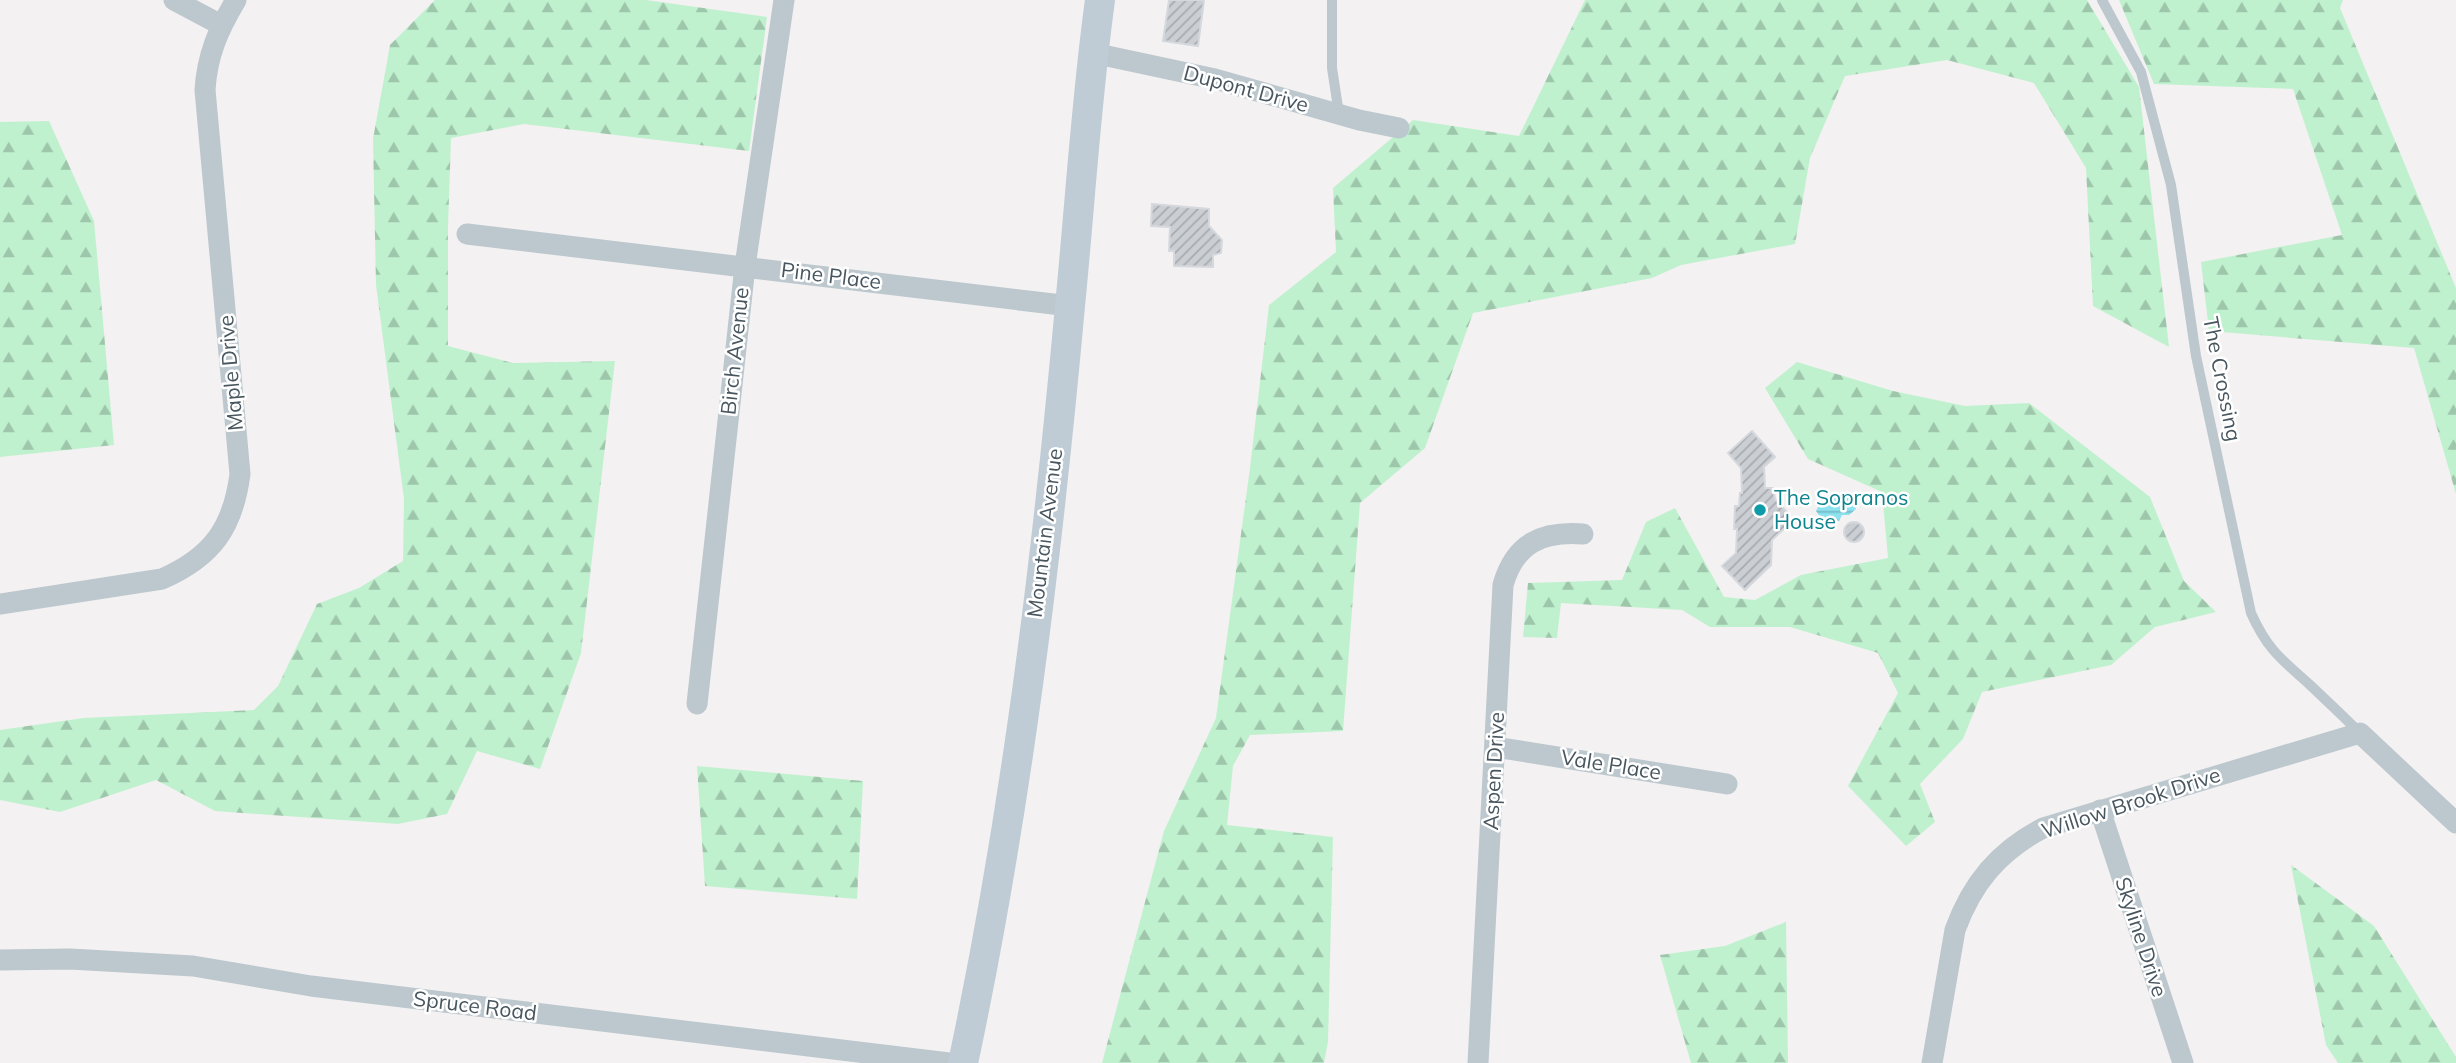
<svg xmlns="http://www.w3.org/2000/svg" width="2456" height="1063" viewBox="0 0 2456 1063" font-family="Mulish,sans-serif">
  <defs>
    <pattern id="forest-firs" width="22" height="20" patternUnits="userSpaceOnUse" patternTransform="scale(1.75)"><rect width="22" height="20" fill="#c0f1cf"/><path d="M5 1l3.5 6h-7zM16 11l3.5 6h-7z" fill="#9ec6ab"/></pattern>
    <pattern id="water-rules" width="6" height="5" patternUnits="userSpaceOnUse" patternTransform="scale(1.75)"><rect width="6" height="5" fill="#8ce2ef"/><path d="M0 2.5h6" fill="none" stroke="#74bac5"/></pattern>
    <pattern id="building-hatch" width="6" height="6" patternUnits="userSpaceOnUse" patternTransform="scale(1.75)"><rect width="6" height="6" fill="#cbcfd4"/><path d="M-1 1l2-2M0 6l6-6M5 7l2-2" fill="none" stroke="#a7abaf"/></pattern>
  </defs>
  <rect width="100%" height="100%" fill="#f3f1f1"/>
  <path fill="url(#forest-firs)" d="M435,0H646L767,17L749,151L524,124L451,138L448,227V346L513,363L615,361L581,653L540,769L477,751L447,814L398,824L215,811L156,780L60,812L0,800V730L84,718L254,710L278,686L317,604L359,588L403,561L404,499L376,285L373,139L390,45Z
    M1585,0H2087L2139,87L2169,347L2093,306L2086,168L2034,83L1947,60L1845,76L1810,158L1795,244L1681,265L1652,278L1473,313L1425,448L1360,503L1343,731L1250,735L1233,766L1227,825L1333,837L1328,1042L1324,1063H1102L1164,831L1216,718L1250,468L1269,305L1336,252L1333,188L1413,120L1519,136Z
    M2119,0H2343L2340,8L2456,288V494L2414,348L2209,331L2201,262L2342,235L2293,89L2154,84Z
    M49,121L94,221L114,445L0,457V122Z
    M1797,362L1893,391L1965,406L2029,403L2150,497L2184,581L2216,612L2155,627L2111,665L1982,692L1963,739L1920,784L1935,822L1906,846L1848,786L1898,693L1878,653L1790,627H1710L1682,610L1561,603L1557,638L1523,637L1528,583L1622,580L1646,522L1675,508L1724,597L1755,600L1801,575L1888,558L1882,492L1808,459L1765,388Z
    M697,766L863,781L857,899L705,886Z
    M2291,865L2374,926L2456,1057V1063H2338L2326,1045Z
    M1786,922L1788,1063H1691L1660,955L1725,946Z"/>
  <path fill="url(#water-rules)" d="M1831,493L1853,495L1856,509L1849,515H1842L1839,521L1831,518L1822,519L1816,511L1821,501Z"/>
  <path fill="url(#building-hatch)" stroke="#d5d8dd" stroke-width="2" d="M1169,0H1204L1198,46L1163,41Z
    M1152,204L1209,209V226L1222,240L1221,253L1213,255V267L1174,266V251H1169L1170,227L1151,226Z
    M1752,431L1775,457L1764,467L1765,488H1773L1775,499L1788,513L1789,524L1772,540L1771,565L1745,590L1722,566L1736,553L1737,529H1734L1735,506H1739L1740,493H1742L1741,468L1728,453Z
    M1844 532a10 10 0 1 1 20 0a10 10 0 1 1-20 0Z"/>
  <g fill="none" stroke-linecap="round" stroke-linejoin="round">
    <path stroke="#bcc7ce" stroke-width="10" d="M1332,0V68L1339,114
      M2102,0L2141,72L2171,185L2196,356L2251,613C2267,649 2281,659 2309,684C2326,700 2343,716 2360,733"/>
    <path stroke="#bcc7ce" stroke-width="21" d="M174,0L221,25
      M1093,53L1215,79L1359,120L1399,128
      M467,234L1070,306
      M0,604L162,579C212,557 233,528 240,474L205,90C207,56 218,30 236,0
      M697,704L745,266L784,0
      M1495,747L1727,784
      M2100,810L2183,1063
      M0,960L70,959L193,966L311,986L949,1063
      M1478,1063L1503,585C1515,543 1542,531 1583,534
      M1932,1063L1955,930C1972,883 1999,851 2043,828L2360,733L2456,823"/>
    <path stroke="#bfcbd5" stroke-width="30" d="M963,1063C1016,814 1047,559 1070,306C1080,204 1086,102 1100,0"/>
  </g>
  <circle fill="#0f9aa8" stroke="#fff" stroke-width="2.5" cx="1760" cy="510" r="7"/>
  <g text-anchor="middle" stroke-width="5" stroke-linejoin="round" paint-order="stroke">
    <g font-size="21" fill="#48565f" stroke="#fff">
      <text transform="translate(1246 89) rotate(15)" y="7">Dupont Drive</text>
      <text transform="translate(831 276) rotate(7)" y="7">Pine Place</text>
      <text transform="translate(735 351) rotate(-84)" y="7">Birch Avenue</text>
      <text transform="translate(231 373) rotate(-95)" y="7">Maple Drive</text>
      <text transform="translate(2222 379) rotate(79)" y="7">The Crossing</text>
      <text transform="translate(1045 533) rotate(-83)" y="7">Mountain Avenue</text>
      <text transform="translate(1611 765) rotate(9)" y="7">Vale Place</text>
      <text transform="translate(1494 771) rotate(-87)" y="7">Aspen Drive</text>
      <text transform="translate(2131 803) rotate(-18)" y="7">Willow Brook Drive</text>
      <text transform="translate(2141 937) rotate(72)" y="7">Skyline Drive</text>
      <text transform="translate(475 1006) rotate(7)" y="7">Spruce Road</text>
    </g>
    <g font-size="21" fill="#0d838f" stroke="#fff" text-anchor="start">
      <text x="1774" y="505">The Sopranos<tspan x="1774" dy="24">House</tspan></text>
    </g>
  </g>
</svg>
